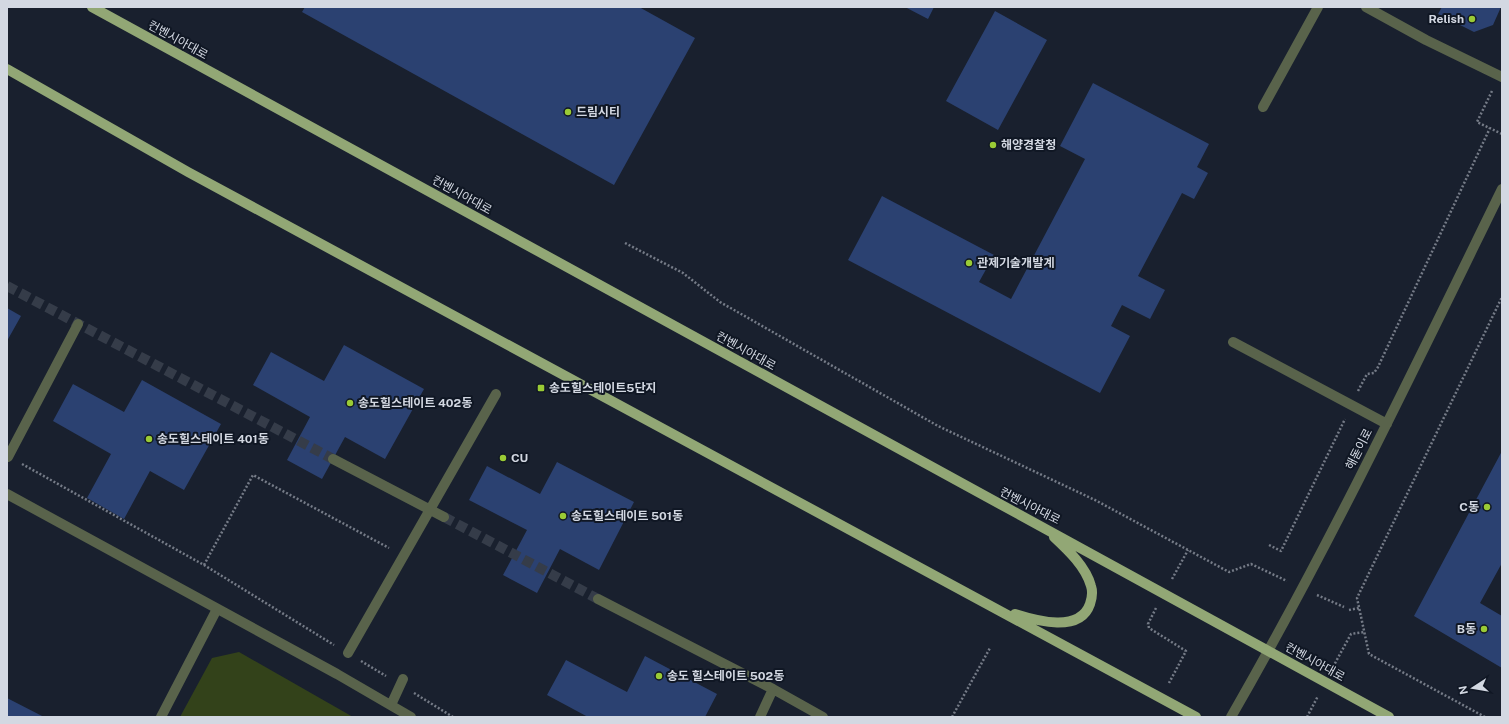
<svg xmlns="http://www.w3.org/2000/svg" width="1509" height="724" viewBox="0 0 1509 724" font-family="'Public Sans','Noto Sans KR',sans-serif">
  <rect width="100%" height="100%" fill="#19202e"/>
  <path fill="#33421a" d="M239,652L353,717H180L212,658Z"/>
  <path fill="#2b4171" d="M305,7H639L695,38L614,185L302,12Z
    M905,7H934L928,19Z
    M1442,7H1501L1493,25L1474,32L1438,14Z
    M995,11L1047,40L998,130L946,101Z
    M1093,83L1209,144L1197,167L1208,173L1194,199L1182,193L1138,276L1165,290L1150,319L1122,305L1111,326L1130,336L1100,393L848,260L882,196L994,255L979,282L1011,299L1085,159L1060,146Z
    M7,308L21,316L7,341Z
    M344,345L424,389L385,459L345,437L322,479L287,460L310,417L253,385L271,352L324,381Z
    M142,380L221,424L184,490L150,471L124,519L87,498L111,454L53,421L73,384L124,412Z
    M1502,451V563L1480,603L1502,616V668L1414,616Z
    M557,462L634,502L599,570L560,549L537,593L503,575L527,530L469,500L487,466L540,494Z
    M645,656L717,694L705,717H588L547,695L566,660L627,692Z
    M7,698L44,717H7Z"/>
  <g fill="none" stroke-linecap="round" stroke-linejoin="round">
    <path stroke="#353c49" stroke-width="10" stroke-dasharray="10 5" stroke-linecap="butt" d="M7,286L333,459
      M444,517L598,599"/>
    <path stroke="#757b87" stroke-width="2.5" stroke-dasharray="2 2" stroke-linecap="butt" d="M1492,91L1477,122L1502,134
      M625,243L683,273L720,302L938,426L1095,500L1229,572L1251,564L1287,581
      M1358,391L1367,374L1374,373L1378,367L1490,128
      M22,464L204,565L334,645
      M1269,545L1281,551L1345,419
      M204,565L253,475L389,548
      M1172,579L1188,550
      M1317,595L1344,607
      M1156,608L1148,624L1149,628L1186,651L1169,683
      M1349,610L1359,608
      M361,661L386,676
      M1333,667L1351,634L1364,632
      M414,693L453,717
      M952,717L990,648
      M1307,717L1318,696
      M1485,717L1369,654L1357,598L1502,297"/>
    <path stroke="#59634b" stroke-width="10" d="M1366,7L1426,40L1502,77
      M1263,107L1318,7
      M1233,342L1387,424
      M8,457L78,324
      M333,459L444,517
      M7,494L337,674L411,717
      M598,599L773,689L823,717
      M348,653L496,394
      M391,705L403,679
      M161,717L217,609
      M760,717L773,689
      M1231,717C1330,545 1415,367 1502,189"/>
    <path stroke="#92a775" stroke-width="10" d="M92,7L1389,717
      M7,69L188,172L1196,717
      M1015,614C1037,621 1080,633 1090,604C1092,598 1093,592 1091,586C1086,567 1068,550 1054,537"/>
  </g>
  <g fill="#9acb35" stroke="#101724" stroke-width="1.5">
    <circle cx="1472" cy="19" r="4"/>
    <circle cx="568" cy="112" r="4"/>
    <circle cx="993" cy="145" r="4"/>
    <circle cx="969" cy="263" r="4"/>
    <rect x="537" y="384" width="8" height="8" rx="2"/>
    <circle cx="350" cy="403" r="4"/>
    <circle cx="149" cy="439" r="4"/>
    <circle cx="503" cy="458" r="4"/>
    <circle cx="1487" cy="507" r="4"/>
    <circle cx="563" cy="516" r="4"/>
    <circle cx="1484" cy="629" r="4"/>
    <circle cx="659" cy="676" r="4"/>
  </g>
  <g text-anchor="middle" stroke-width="4" stroke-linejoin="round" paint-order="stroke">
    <g font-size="12" font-weight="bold" fill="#d3d8e2" stroke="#101724" text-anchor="start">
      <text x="1464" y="23" text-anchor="end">Relish</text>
      <text x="576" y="116">드림시티</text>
      <text x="1001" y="149">해양경찰청</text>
      <text x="977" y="267">관제기술개발계</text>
      <text x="549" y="392">송도힐스테이트5단지</text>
      <text x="358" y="407">송도힐스테이트 402동</text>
      <text x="157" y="443">송도힐스테이트 401동</text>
      <text x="511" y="462">CU</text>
      <text x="1479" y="511" text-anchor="end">C동</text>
      <text x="571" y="520">송도힐스테이트 501동</text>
      <text x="1476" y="633" text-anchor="end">B동</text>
      <text x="667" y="680">송도 힐스테이트 502동</text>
    </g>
    <g font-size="12" fill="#d3d8e2" stroke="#101724">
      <text transform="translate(178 40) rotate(29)" y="4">컨벤시아대로</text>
      <text transform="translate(462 195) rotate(29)" y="4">컨벤시아대로</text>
      <text transform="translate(746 351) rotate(29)" y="4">컨벤시아대로</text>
      <text transform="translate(1359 449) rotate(-63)" y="4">해돋이로</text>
      <text transform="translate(1030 506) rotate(27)" y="4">컨벤시아대로</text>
      <text transform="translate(1315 662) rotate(29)" y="4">컨벤시아대로</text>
    </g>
  </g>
  <rect width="1509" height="724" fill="none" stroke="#d3d8e2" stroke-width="16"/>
  <g transform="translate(1473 688) rotate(258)" stroke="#101724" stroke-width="3" paint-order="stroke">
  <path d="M0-3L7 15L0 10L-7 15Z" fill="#d3d8e2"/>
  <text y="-6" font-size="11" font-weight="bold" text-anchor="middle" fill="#d3d8e2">N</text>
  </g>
</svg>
